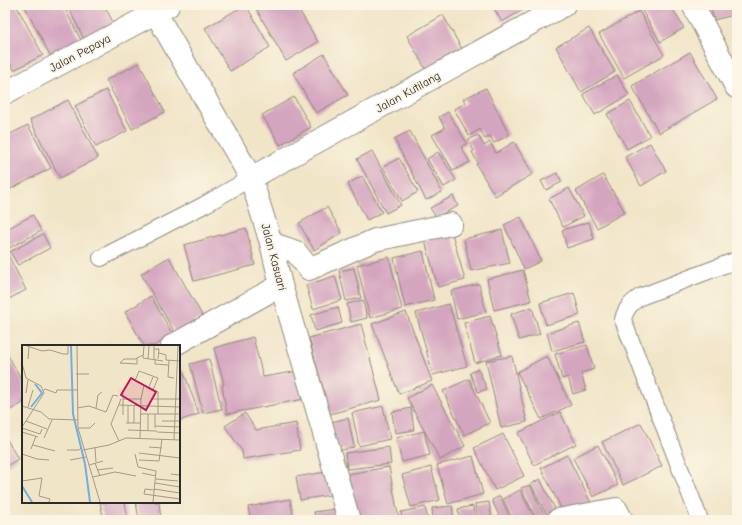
<svg xmlns="http://www.w3.org/2000/svg" width="742" height="525" viewBox="0 0 742 525" font-family="'Comic Neue',sans-serif">
  <rect width="100%" height="100%" fill="#fcf5e5"/>
  <filter id="ink" filterUnits="userSpaceOnUse"><feTurbulence type="fractalNoise" baseFrequency=".025" numOctaves="2"/><feDisplacementMap in="SourceGraphic" scale="8" xChannelSelector="R" yChannelSelector="G"/><feConvolveMatrix kernelMatrix="1 2 1 2 8 2 1 2 1" color-interpolation-filters="sRGB"/></filter>
  <filter id="wash" filterUnits="userSpaceOnUse"><feTurbulence type="fractalNoise" baseFrequency=".012" numOctaves="4" result="noise"/><feDisplacementMap in="SourceGraphic" scale="16" xChannelSelector="R" yChannelSelector="G"/><feGaussianBlur stdDeviation="0.9" result="paint"/><feColorMatrix in="noise" values="0 0 0 0 0 0 0 0 0 0 0 0 0 0 0 0 0 1.4 0 .05"/><feComposite in="paint" operator="in"/></filter>
  <g filter="url(#wash)">
    <rect width="100%" height="100%" fill="#f1e5c8"/>
    <g id="blocks">
      <path fill="#d4a5bf" d="M5,5H16L43,55L14,70L5,54Z
        M24,5H63L82,42L51,57Z
        M67,5H104L114,24L84,39Z
        M245,5H246L270,47L230,71L205,28Z
        M254,5H296L318,42L286,61Z
        M492,5H527L528,7L502,22Z
        M639,5H670L684,28L660,42Z
        M710,5H737V14L714,20Z
        M639,11L664,55L624,78L599,34Z
        M443,15L463,51L427,72L407,36Z
        M589,28L615,72L581,92L556,47Z
        M690,52L717,99L659,133L632,86Z
        M324,54L348,95L316,113L293,73Z
        M139,63L165,112L132,129L106,80Z
        M617,75L629,95L595,115L583,94Z
        M486,88L509,135L494,143L490,136L485,139L480,129L469,136L454,109L466,103L463,99Z
        M106,90L127,131L96,147L75,106Z
        M294,97L311,127L280,145L262,115Z
        M68,100L98,158L60,178L30,120Z
        M630,101L650,136L627,149L607,114Z
        M448,112L467,143L461,147L470,162L453,171L432,135L445,128L439,117Z
        M28,125L51,168L5,192V137Z
        M410,131L442,192L426,200L394,139Z
        M478,135L484,146L490,142L496,153L514,142L533,174L495,196L476,164L478,163L472,152L474,151L468,140Z
        M650,143L666,171L641,186L625,157Z
        M372,151L401,205L386,213L357,159Z
        M438,152L456,180L444,187L427,159Z
        M399,158L418,192L402,201L383,167Z
        M557,173L562,182L546,190L541,181Z
        M603,175L625,212L597,228L576,191Z
        M362,176L382,212L367,220L348,184Z
        M569,188L584,216L563,227L549,199Z
        M453,196L458,206L436,217L430,208Z
        M327,207L342,233L314,250L299,223Z
        M33,215L41,231L9,248L5,240V230Z
        M521,217L541,261L524,269L504,225Z
        M589,222L594,239L567,248L562,230Z
        M246,228L255,265L194,281L184,245Z
        M502,230L510,263L471,271L464,239Z
        M452,233L465,280L438,287L425,241Z
        M43,234L50,248L18,265L10,252Z
        M5,249L26,290L5,301Z
        M423,251L434,300L405,307L394,258Z
        M169,257L203,317L175,333L141,274Z
        M389,257L402,309L370,318L357,265Z
        M354,268L361,298L346,301L339,271Z
        M523,270L531,301L494,310L487,279Z
        M335,276L342,300L313,309L306,285Z
        M479,284L486,312L457,319L451,291Z
        M574,293L580,315L546,325L540,303Z
        M151,296L173,335L154,346H144L125,312Z
        M363,300L367,318L351,322L347,304Z
        M449,304L467,366L433,375L416,313Z
        M338,307L342,323L315,331L311,315Z
        M532,307L540,334L519,340L511,314Z
        M406,312L432,381L399,394L372,324Z
        M490,316L502,355L475,363L464,323Z
        M579,323L585,342L552,351L547,333Z
        M361,324L381,400L330,414L309,338Z
        M253,337L263,377L299,371L304,399L227,414L222,385L224,384L214,348Z
        M587,345L594,369L581,373L586,390L573,394L568,377L562,379L555,354Z
        M5,352H6L23,382V403L5,413Z
        M512,356L527,422L501,428L486,361Z
        M547,356L571,405L541,419L517,372Z
        M209,359L222,409L203,413L190,364Z
        M478,369L487,389L478,392L470,373Z
        M183,370L199,414L179,421V371Z
        M469,379L490,423L464,435L443,391Z
        M432,385L465,446L440,460L407,398Z
        M383,406L390,439L359,446L352,413Z
        M411,408L414,430L395,433L392,412Z
        M560,412L576,444L534,465L518,433Z
        M245,413L256,430L296,423L300,450L243,459L242,451L225,426Z
        M348,418L354,447L338,451L331,422Z
        M641,423L662,466L623,485L602,442Z
        M424,431L430,455L402,462L396,438Z
        M503,434L524,476L495,490L474,448Z
        M5,436L18,459L5,467Z
        M598,445L618,485L593,497L573,458Z
        M389,447L391,464L347,469L345,453Z
        M567,455L591,503L565,516L541,468Z
        M473,456L483,494L448,504L437,465Z
        M389,467L399,520H356L348,474Z
        M431,467L440,500L411,507L402,475Z
        M332,471L336,494L300,500L296,477Z
        M540,479L557,513L548,518L531,484Z
        M530,485L544,515L536,519L521,488Z
        M520,490L534,518L530,520H513L503,499Z
        M500,496L511,520H495V518L499,516L492,500Z
        M290,499L294,520H251L248,507Z
        M108,502H125L128,520H104L100,503Z
        M136,502H159L161,520H139Z
        M489,502L492,520H478L475,504Z
        M452,506L454,520H433L432,508Z
        M473,506L475,520H460L458,509Z
        M425,507L428,520H402L401,512Z
        M335,509L336,520H315L314,512Z"/>
    </g>
  </g>
  <g filter="url(#ink)">
    <use href="#blocks" fill-opacity="0" stroke="#8e887a" stroke-width="1"/>
    <g fill="none" stroke-linecap="round" stroke-linejoin="round">
      <defs>
        <path id="lane" d="M101,258L204,205L251,178
          M700,520L623,320C625,309 631,303 640,297L737,260"/>
        <path id="street" d="M151,5L251,178L271,243L281,285L349,520
          M693,5L736,87
          M5,93L168,6
          M251,178L564,5
          M271,243L296,252L309,269L375,240L451,224
          M172,346L281,285
          M558,520L616,509L622,520"/>
      </defs>
      <use href="#lane" stroke="#8e887a" stroke-width="18"/>
      <use href="#street" stroke="#8e887a" stroke-width="24"/>
      <use href="#lane" stroke="#fff" stroke-width="16"/>
      <use href="#street" stroke="#fff" stroke-width="22"/>
    </g>
  </g>
  <g text-anchor="middle" stroke-width="3.5" stroke-linejoin="round" paint-order="stroke">
    <g font-size="12" fill="#2b2b2b" stroke="#fcf5e5">
      <text transform="translate(80 53) rotate(-28)" y="4">Jalan Pepaya</text>
      <text transform="translate(408 92) rotate(-29)" y="4">Jalan Kutilang</text>
      <text transform="translate(274 257) rotate(75)" y="4">Jalan Kasuari</text>
    </g>
  </g>
  <g transform="translate(22 345)">
    <rect width="158" height="158" fill="#f1e5c8"/>
    <path fill="none" stroke="#71afe3" stroke-width="2" d="M49,1L51,69L63,119L68,157M9,62L20,48L13,39M0,141L10,157"/>
    <path fill="none" stroke="#a29b89" stroke-width="1" d="M5,1L20,6L28,5L41,9H46V1M55,1L56,83L78,157M122,1L121,13L141,16M132,4H137L136,14M137,8L144,10V15L158,16M6,14L7,2M126,14L127,1M132,14V1M133,14V19L146,20M147,15L146,32L152,33M0,18L4,33L19,41L22,48L0,82M98,18L102,14H113L121,10M98,18L115,19V13M54,29H67M131,32L127,42L136,47V69M21,46L23,44L34,48L35,45H55M4,48L6,35M101,54H119M130,54H158M97,60L158,62M0,61L19,67L27,74L56,75M6,62L11,45M55,63L67,61L84,67L91,50L96,51M74,63L76,50L80,47M119,69H158M101,70V48M4,76L25,84M140,76H158M104,78H119M106,78V61M112,78V61M133,81L158,82M0,83L18,89L20,84M56,83H68L73,78M133,83V69M106,85L135,86M126,86V69M0,87L16,92M135,87L158,88M22,93L30,75M118,93L119,54L122,40L113,36L117,26L136,33L131,45M152,95L156,1M97,96L89,79L99,54M11,100L33,106M127,102L140,103M73,103L74,117M9,104L14,91M45,105H57L60,102M61,105L87,100L104,93L158,95M117,108L158,113M0,109L15,114L27,115M113,109L116,122L134,126L131,157M48,115L64,112M117,115L137,116L140,94M73,118L78,131M67,120L81,116M75,125L91,123M120,128L134,131M149,129L157,130L158,126M71,132L93,127L114,131M134,134L156,136M0,136L20,133L17,151L28,154L27,157M133,138L158,142M132,144L158,148M132,145L123,144L122,149L158,154"/>
    <path fill="#c2185b" fill-opacity="0.15" stroke="#c2185b" stroke-width="2" d="M109,33L134,47L124,65L99,50Z"/>
    <rect width="158" height="158" fill="none" stroke="#2b2b2b" stroke-width="2"/>
  </g>
  <rect width="742" height="525" fill="none" stroke="#fcf5e5" stroke-width="20"/>
</svg>
